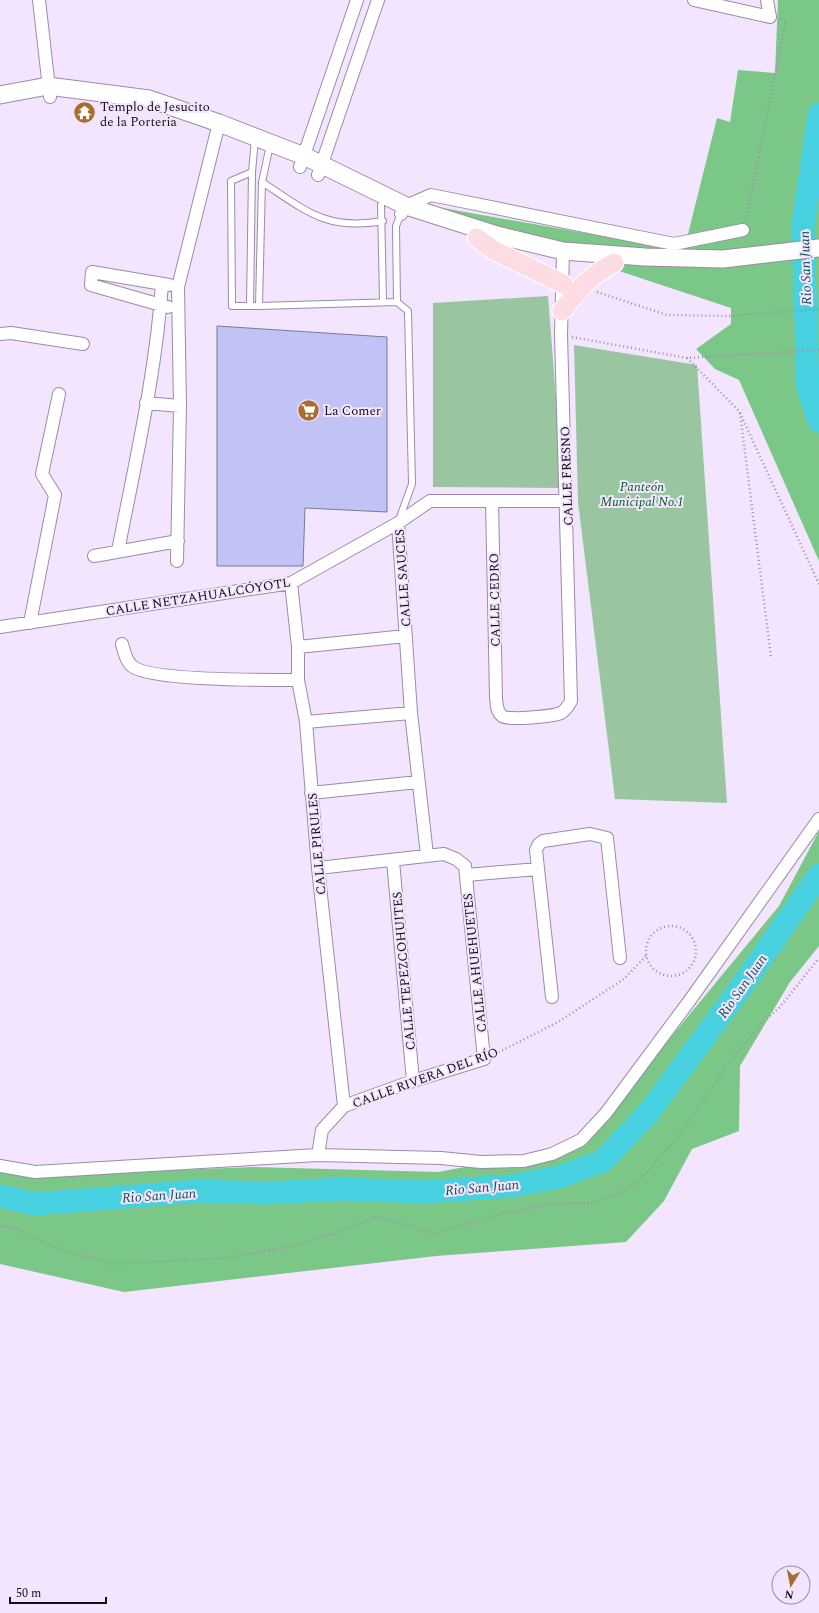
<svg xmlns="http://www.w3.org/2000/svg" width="819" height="1613" viewBox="0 0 819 1613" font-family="Spectral,serif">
  <rect width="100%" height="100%" fill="#f3e5fd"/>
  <path fill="#99c6a0" d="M548,296L563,488L433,487V303Z
    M574,345L697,365L727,803L615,799L578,502Z"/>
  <path fill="#7bc788" d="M778,0H819V561L739,380L715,369L696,349L731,324V308L492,229L437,207L675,249L688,234L717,118L730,122L738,70L775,73Z
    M819,831V946L790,982L740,1066L739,1131L692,1149L664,1201L626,1242L436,1256L124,1292L0,1264V1169L18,1176L253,1167L438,1172L586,1145L666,1043L779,906Z"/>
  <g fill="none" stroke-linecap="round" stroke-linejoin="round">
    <path stroke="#47d0df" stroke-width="23" d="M819,114L803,226L808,388L819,421
      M0,1196L35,1204L199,1191L268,1193L343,1189L425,1192L512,1186L559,1177L603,1161L650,1111L737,993L819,875"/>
  </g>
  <path fill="#c2c3f5" stroke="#797997" d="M217,326L387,337V512L305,508L303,566H217Z"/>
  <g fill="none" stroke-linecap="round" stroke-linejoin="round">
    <defs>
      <path id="service" d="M255,139L252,172L231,181L232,306H259L397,302
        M262,182C306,211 327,231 383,221
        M381,205L383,301
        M250,306L252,172
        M259,306L262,182L270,145
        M399,520L412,484L408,311L397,302L396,226L401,214"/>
      <path id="minor" d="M39,0L50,97
        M694,0L770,17L767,0
        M300,167L357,0
        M318,175L378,0
        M401,214L406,206L431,195L674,244L743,230
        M168,307L91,285L92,272L169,285
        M0,334L11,333L83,344
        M146,403L180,406
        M492,501L496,698C497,705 496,711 502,716C508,721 554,716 561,713C566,710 568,706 571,701L561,335L563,251
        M398,523L411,713L427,855
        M118,551C135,463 156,374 162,284
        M94,556L178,541
        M177,561L180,406L178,287L219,123
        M291,583L298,647V680L306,722L318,868L344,1106
        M30,623L55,495L42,474L59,394
        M0,627L291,583L398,523L430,501H567
        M122,644C124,651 126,661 132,666C148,681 271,680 298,680
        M298,647L406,636
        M306,722L411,713
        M311,793L418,782
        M393,861L413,1081
        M318,868L444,854L456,859L465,866L484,1059L413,1081L344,1106
        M466,875L538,869
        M552,997L536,850L539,844L543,841L590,834L607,838L620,958
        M318,1155L441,1158L481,1162L524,1161L552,1154L581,1140L606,1113L690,1000L819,819
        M0,1166L35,1172L318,1155L322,1130L344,1106"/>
      <path id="secondary" d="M0,95L48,86L149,99L219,123L304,156L406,206L497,235L563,251L645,257L723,259L819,248"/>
      <path id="primary" d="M477,238L493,250L563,284
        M562,311C577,291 591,274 614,263"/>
    </defs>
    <use href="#service" stroke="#9c8ba8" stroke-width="8"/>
    <use href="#minor" stroke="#9c8ba8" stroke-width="14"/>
    <use href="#secondary" stroke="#9c8ba8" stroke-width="19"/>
    <use href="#primary" stroke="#fff" stroke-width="21"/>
    <path stroke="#9c91a3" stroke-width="2.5" stroke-dasharray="1 3" stroke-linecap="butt" d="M746,220L786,20L780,19
      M597,292L667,315L729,316L819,309
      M572,337L687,358L819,350
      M687,358L739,411L819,584
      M740,413L771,657
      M646 951a25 25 0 1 1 50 0a25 25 0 1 1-50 0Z
      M495,1054L558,1022L624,979L646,956
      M0,1226L15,1228L51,1246L110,1264L227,1258L282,1248L335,1234L377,1216L434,1234L493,1216L548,1204L593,1203L628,1190L651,1168L686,1126L728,1064L762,1023L780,1007L819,958"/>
    <use href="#service" stroke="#fff" stroke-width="6"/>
    <use href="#minor" stroke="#fff" stroke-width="12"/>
    <use href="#secondary" stroke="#fff" stroke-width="17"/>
    <use href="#primary" stroke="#fddde3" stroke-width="19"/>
  </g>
  <defs>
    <symbol id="temple-disc" viewBox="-11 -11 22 22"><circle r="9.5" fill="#a86e2e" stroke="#f3e5fd"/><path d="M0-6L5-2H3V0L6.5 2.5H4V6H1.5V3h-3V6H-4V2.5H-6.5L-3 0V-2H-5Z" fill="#fff"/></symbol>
    <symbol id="supermarket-disc" viewBox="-11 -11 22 22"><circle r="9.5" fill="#a86e2e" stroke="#f3e5fd"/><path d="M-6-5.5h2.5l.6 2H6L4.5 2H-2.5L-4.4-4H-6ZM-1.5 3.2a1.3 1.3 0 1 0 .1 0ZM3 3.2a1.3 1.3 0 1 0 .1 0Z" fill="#fff"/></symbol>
  </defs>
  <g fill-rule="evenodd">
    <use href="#temple-disc" x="72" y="100" width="25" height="25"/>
    <use href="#supermarket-disc" x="296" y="398" width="25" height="25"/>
  </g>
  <g text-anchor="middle" stroke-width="4" stroke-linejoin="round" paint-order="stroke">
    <g font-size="13" fill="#130d17" stroke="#f3e5fd" text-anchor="start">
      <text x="100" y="111">Templo de Jesucito<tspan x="100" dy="15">de la Porteria</tspan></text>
      <text x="324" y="415">La Comer</text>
    </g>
    <g font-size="13" fill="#130d17" stroke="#f3e5fd">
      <text transform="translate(566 476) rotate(-92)" y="5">CALLE FRESNO</text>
      <text transform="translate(402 578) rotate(-94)" y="5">CALLE SAUCES</text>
      <text transform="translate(198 596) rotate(-9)" y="5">CALLE NETZAHUALCÓYOTL</text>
      <text transform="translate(494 600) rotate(-91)" y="5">CALLE CEDRO</text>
      <text transform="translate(316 844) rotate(-95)" y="5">CALLE PIRULES</text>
      <text transform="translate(474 963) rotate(-96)" y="5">CALLE AHUEHUETES</text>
      <text transform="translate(403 971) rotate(-95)" y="5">CALLE TEPEZCOHUITES</text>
      <text transform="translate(425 1077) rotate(-20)" y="5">CALLE RIVERA DEL RÍO</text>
    </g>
    <g font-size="13" font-style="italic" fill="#015c24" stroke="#f3e5fd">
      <text x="642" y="491">Panteón<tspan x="642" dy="15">Municipal No.1</tspan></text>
    </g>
    <g font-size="14" font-style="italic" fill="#134e54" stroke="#f3e5fd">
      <text transform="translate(805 268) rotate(-92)" y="5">Rio San Juan</text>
      <text transform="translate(742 986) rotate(-55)" y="5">Rio San Juan</text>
      <text transform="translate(482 1187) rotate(-5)" y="5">Rio San Juan</text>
      <text transform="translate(159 1195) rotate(-4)" y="5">Rio San Juan</text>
    </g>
  </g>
  <g transform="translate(791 1585) rotate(190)"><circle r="19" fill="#f3e5fd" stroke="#998fa1"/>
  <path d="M0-3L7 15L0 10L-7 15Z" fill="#a86e2e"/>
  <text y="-6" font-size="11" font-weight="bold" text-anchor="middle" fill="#130d17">N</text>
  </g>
  <path d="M10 1597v6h96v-6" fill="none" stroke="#130d17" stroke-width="2"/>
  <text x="16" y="1597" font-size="12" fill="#130d17" stroke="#f3e5fd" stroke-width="3" paint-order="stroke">50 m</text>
</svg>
